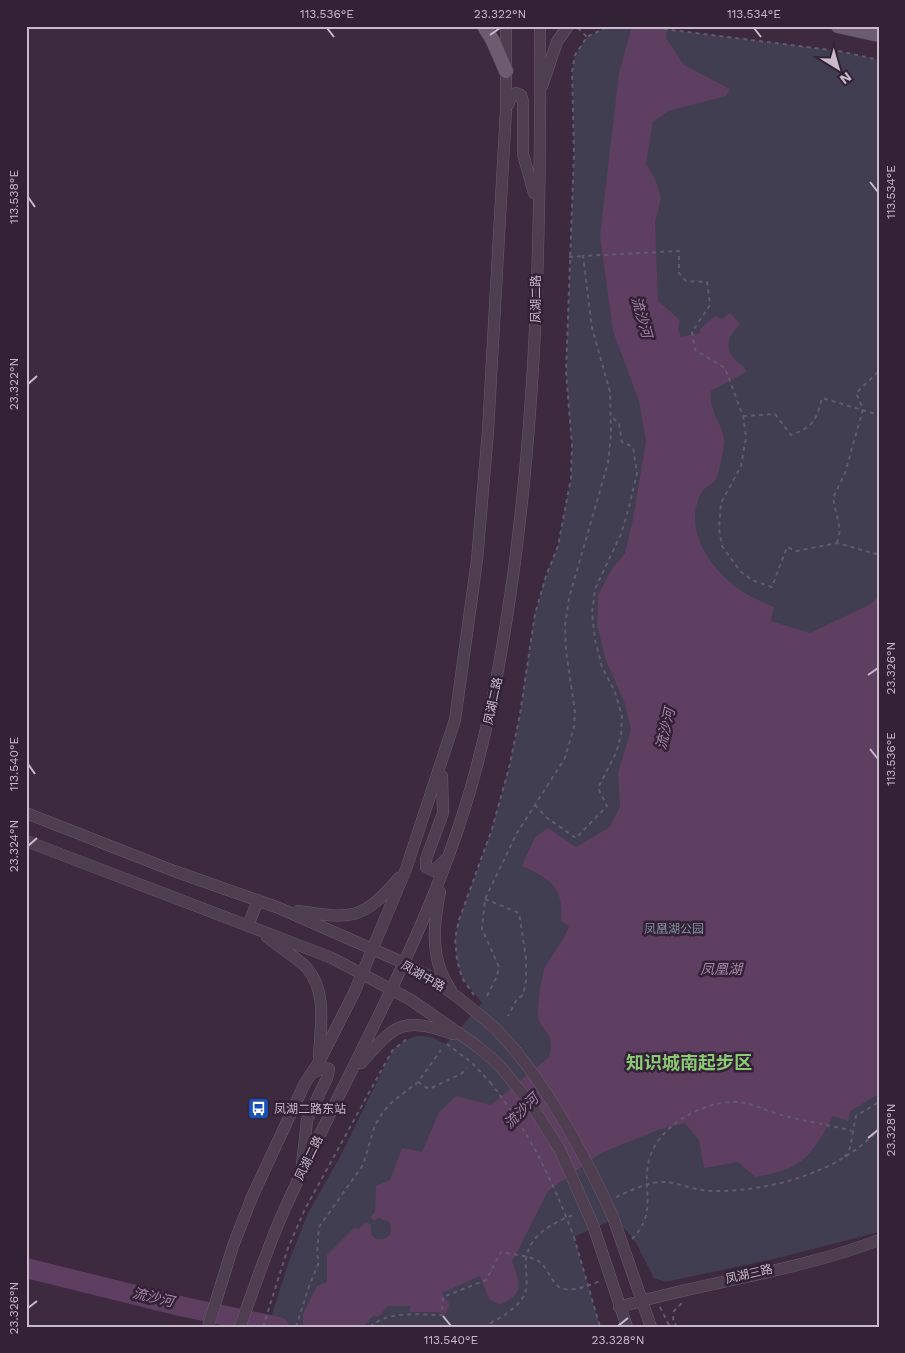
<svg xmlns="http://www.w3.org/2000/svg" width="905" height="1353" viewBox="0 0 905 1353" font-family="'Work Sans','Noto Sans SC',sans-serif">
  <rect width="100%" height="100%" fill="#3d2a3f"/>
  <path fill="#413e51" d="M640,26L839,51L879,60V1232L774,1259L665,1282L654,1278L636,1243L616,1218L574,1237L600,1327H268L289,1261L308,1213L340,1157L392,1051C411,1033 423,1031 446,1044L482,1003L462,978L457,960L455,939L459,920L492,829L510,764L520,714L535,614L546,576L558,546L571,478L572,445L566,372L574,152L572,72L575,55L587,37L609,26Z"/>
  <path fill="#5e3e61" d="M632,26L667,29L666,38L684,65L730,89L726,96L668,111L653,122L646,163L655,179L661,198L655,223L658,301L680,320L678,329L681,337L700,333V329L715,316L722,319L730,313L740,324C723,341 725,354 745,368L746,372L711,391C708,413 725,426 724,442C724,449 719,474 716,479C713,484 705,487 702,492C681,528 711,570 740,590C750,597 763,602 774,607L771,621L810,633L871,604L879,596V1094L850,1111L848,1121L833,1116C810,1158 803,1169 755,1177L738,1162L704,1168L699,1140L685,1123L658,1130L601,1153L548,1191L512,1262C521,1283 524,1297 499,1304L489,1299L480,1276L442,1293L450,1305L446,1314L435,1312H410V1306H388L378,1317L374,1315L363,1327H303V1314L317,1286L327,1282V1255L354,1228L359,1229L366,1222L371,1225V1234L376,1239C388,1241 395,1233 389,1222L379,1218L374,1220L370,1217L375,1212L376,1186L390,1180L402,1148L422,1152L439,1112L456,1096L491,1105L549,1057C557,1032 539,1031 538,1015C538,1005 541,973 546,965C554,952 564,941 569,926L561,921C564,888 551,879 522,866L535,837L548,828L576,847L610,827L620,807L618,773L631,730L624,701L606,661L597,625L598,595L612,569L625,553L633,519L646,441L639,401L613,331L600,236L619,73Z"/>
  <g fill="none" stroke-linecap="round" stroke-linejoin="round">
    <path stroke="#5e3e61" stroke-width="20" d="M26,1268L180,1306L279,1327"/>
    <defs>
      <path id="minor" d="M542,86L557,42L568,26
        M508,105L512,95L516,93L521,95L523,102V154L534,193
        M442,776L443,813L426,859V867L434,871L446,859
        M26,813L174,871L279,908L404,963L429,976L460,999L495,1028L515,1050
        M26,841L332,958L411,1000L477,1046L500,1066
        M440,892C433,926 430,961 451,990
        M298,911C352,919 362,921 399,878
        M248,926L258,900
        M267,937C279,947 296,957 307,968C328,993 320,1028 319,1058
        M361,1063C396,1024 401,1016 453,1034
        M302,1165L307,1120L327,1078L329,1069L323,1067L315,1072
        M613,1217L651,1327
        M593,1225L627,1327
        M619,1307C704,1282 795,1272 879,1240
        M208,1327L233,1246L252,1197L305,1083L319,1062L354,993L406,869L455,720L477,560L488,431L506,110V26
        M240,1327C255,1286 268,1245 286,1206C343,1080 414,960 458,829C486,746 501,662 513,576C538,394 541,210 540,26"/>
      <path id="major" d="M484,26L493,41L506,71
        M838,26L879,35"/>
    </defs>
    <use href="#minor" stroke="#6b5b6d" stroke-width="12"/>
    <use href="#major" stroke="#574759" stroke-width="15"/>
    <path stroke="#625a6d" stroke-width="2" stroke-dasharray="4 4" stroke-linecap="butt" d="M640,26L839,51L879,60
      M578,28L587,37
      M569,257L583,256
      M743,416L775,414L791,435C813,427 816,421 822,398L879,415
      M837,543L840,530L833,498L845,473L863,409L856,393L879,371
      M535,805L547,818L576,838L607,806L598,788L616,753L621,736L622,716L615,692L602,667L595,640L592,613L595,589L621,534L629,507L637,473L633,447L622,442L619,424L612,417
      M485,899L519,913L526,958V981L523,995L517,999L508,1016
      M474,995L462,978L457,960L455,939L459,920L492,829L510,764L520,714L535,614L546,576L558,546L571,478L572,445L566,372L574,152L572,72L575,55L587,37L609,26
      M487,996L497,976L499,967L482,929L485,899L517,833L565,758L574,727L575,712L566,651L565,626L569,598L608,463L611,435L610,392L592,328L583,256L679,251V273L686,281L707,282L710,305L692,332L695,350L725,368L743,416L746,437L741,466L721,503L719,529L722,546L740,571L752,580L772,587L787,547L797,551L837,543L876,554L879,550
      M447,1044L471,1062L490,1082
      M418,1082L429,1089L461,1074L467,1068
      M845,1157L850,1148L856,1116L879,1102
      M616,1197C630,1191 649,1181 664,1182C680,1183 696,1191 712,1191C768,1192 843,1172 879,1128
      M574,1237L600,1327
      M632,1239C657,1213 643,1194 648,1164C655,1128 699,1102 735,1102C750,1102 761,1109 775,1113C800,1121 827,1124 852,1131
      M660,1307L670,1327
      M263,1327L288,1248L305,1209L392,1051L409,1037
      M296,1327L308,1289L319,1262L317,1254L319,1227L363,1165L375,1125L383,1112L392,1102L418,1082L441,1050
      M370,1327C388,1310 419,1315 442,1315L443,1297L486,1280L501,1252C513,1255 533,1255 542,1264C549,1271 551,1281 559,1287C569,1294 590,1285 600,1281
      M483,1327C497,1320 522,1307 526,1290C528,1280 525,1269 526,1259C530,1233 554,1223 575,1214
      M677,1327L673,1320L674,1311L682,1303"/>
    <use href="#minor" stroke="#4e3e4f" stroke-width="11"/>
    <use href="#major" stroke="#6d5c6f" stroke-width="14"/>
    <defs>
      <path id="minor-bridge" d="M515,1050C556,1101 586,1157 613,1217
        M500,1066L533,1107L560,1150L593,1225"/>
    </defs>
    <use href="#minor-bridge" stroke="#6b5b6d" stroke-width="12" stroke-linecap="butt"/>
    <path stroke="#625a6d" stroke-width="2" stroke-dasharray="4 4" stroke-linecap="butt" d="M490,1082C531,1135 550,1175 574,1237"/>
    <use href="#minor-bridge" stroke="#4e3e4f" stroke-width="11"/>
  </g>
  <path fill="none" stroke="#c8baca" stroke-width="2" d="M327,28L334,37M754,28L761,37M490,35L500,28M870,182L878,192M28,197L35,207M28,384L37,376M868,675L878,668M870,749L878,759M28,764L35,774M28,846L37,838M868,1138L878,1130M28,1308L37,1301M443,1316L451,1326M618,1326L628,1318"/>
  <defs>
    <symbol id="bus-square" viewBox="-11 -11 22 22"><rect x="-9" y="-9" width="18" height="18" rx="4" fill="#1a4fb4" stroke="#332235"/><path d="M-5-6H5V4H4V6H2V4H-2V6H-4V4H-5ZM-3.5-4V0h7V-4ZM-3.5 1.2v1.5H-2V1.2ZM2 1.2v1.5H3.5V1.2Z" fill="#fff"/></symbol>
  </defs>
  <g fill-rule="evenodd">
    <use href="#bus-square" x="246" y="1096" width="25" height="25"/>
  </g>
  <g text-anchor="middle" stroke-width="5" stroke-linejoin="round" paint-order="stroke">
    <g font-size="12" fill="#c8baca" stroke="#332235">
      <text transform="translate(536 299) rotate(-90)" y="4">凤湖二路</text>
      <text transform="translate(493 701) rotate(-78)" y="4">凤湖二路</text>
      <text transform="translate(423 976) rotate(30)" y="4">凤湖中路</text>
      <text transform="translate(309 1158) rotate(-64)" y="4">凤湖二路</text>
      <text transform="translate(749 1274) rotate(-13)" y="4">凤湖三路</text>
    </g>
    <g font-size="12" fill="#8391a1" stroke="#332235">
      <text x="674" y="933">凤凰湖公园</text>
    </g>
    <g font-size="12" fill="#c8baca" stroke="#332235" text-anchor="start">
      <text x="274" y="1113">凤湖二路东站</text>
    </g>
    <g font-size="14" font-style="italic" fill="#a986ad" stroke="#332235">
      <text transform="translate(642 317) rotate(74)" y="5">流沙河</text>
      <text transform="translate(665 729) rotate(-77)" y="5">流沙河</text>
      <text x="721" y="974">凤凰湖</text>
      <text transform="translate(521 1111) rotate(-45)" y="5">流沙河</text>
      <text transform="translate(153 1297) rotate(13)" y="5">流沙河</text>
    </g>
    <g font-size="18" font-weight="bold" fill="#8bca75" stroke="#332235">
      <text x="689" y="1069">知识城南起步区</text>
    </g>
  </g>
  <rect width="905" height="1353" fill="none" stroke="#332235" stroke-width="55"/>
  <g transform="translate(838 68) rotate(143)" stroke="#332235" stroke-width="4" paint-order="stroke">
  <path d="M0-4L9 19L0 12L-9 19Z" fill="#c8baca"/>
  <text y="-8" font-size="14" font-weight="bold" text-anchor="middle" fill="#c8baca">N</text>
  </g>
  <rect x="28" y="28" width="850" height="1298" fill="none" stroke="#c8baca" stroke-width="2"/>
  <g font-size="12" text-anchor="middle" fill="#c8baca">
    <text x="327" y="18">113.536°E</text>
    <text x="500" y="18">23.322°N</text>
    <text x="754" y="18">113.534°E</text>
    <text transform="translate(891 192) rotate(-90)" y="4">113.534°E</text>
    <text transform="translate(14 197) rotate(-90)" y="4">113.538°E</text>
    <text transform="translate(14 384) rotate(-90)" y="4">23.322°N</text>
    <text transform="translate(891 668) rotate(-90)" y="4">23.326°N</text>
    <text transform="translate(891 759) rotate(-90)" y="4">113.536°E</text>
    <text transform="translate(14 764) rotate(-90)" y="4">113.540°E</text>
    <text transform="translate(14 846) rotate(-90)" y="4">23.324°N</text>
    <text transform="translate(891 1130) rotate(-90)" y="4">23.328°N</text>
    <text transform="translate(14 1308) rotate(-90)" y="4">23.326°N</text>
    <text x="451" y="1344">113.540°E</text>
    <text x="618" y="1344">23.328°N</text>
  </g>
</svg>
